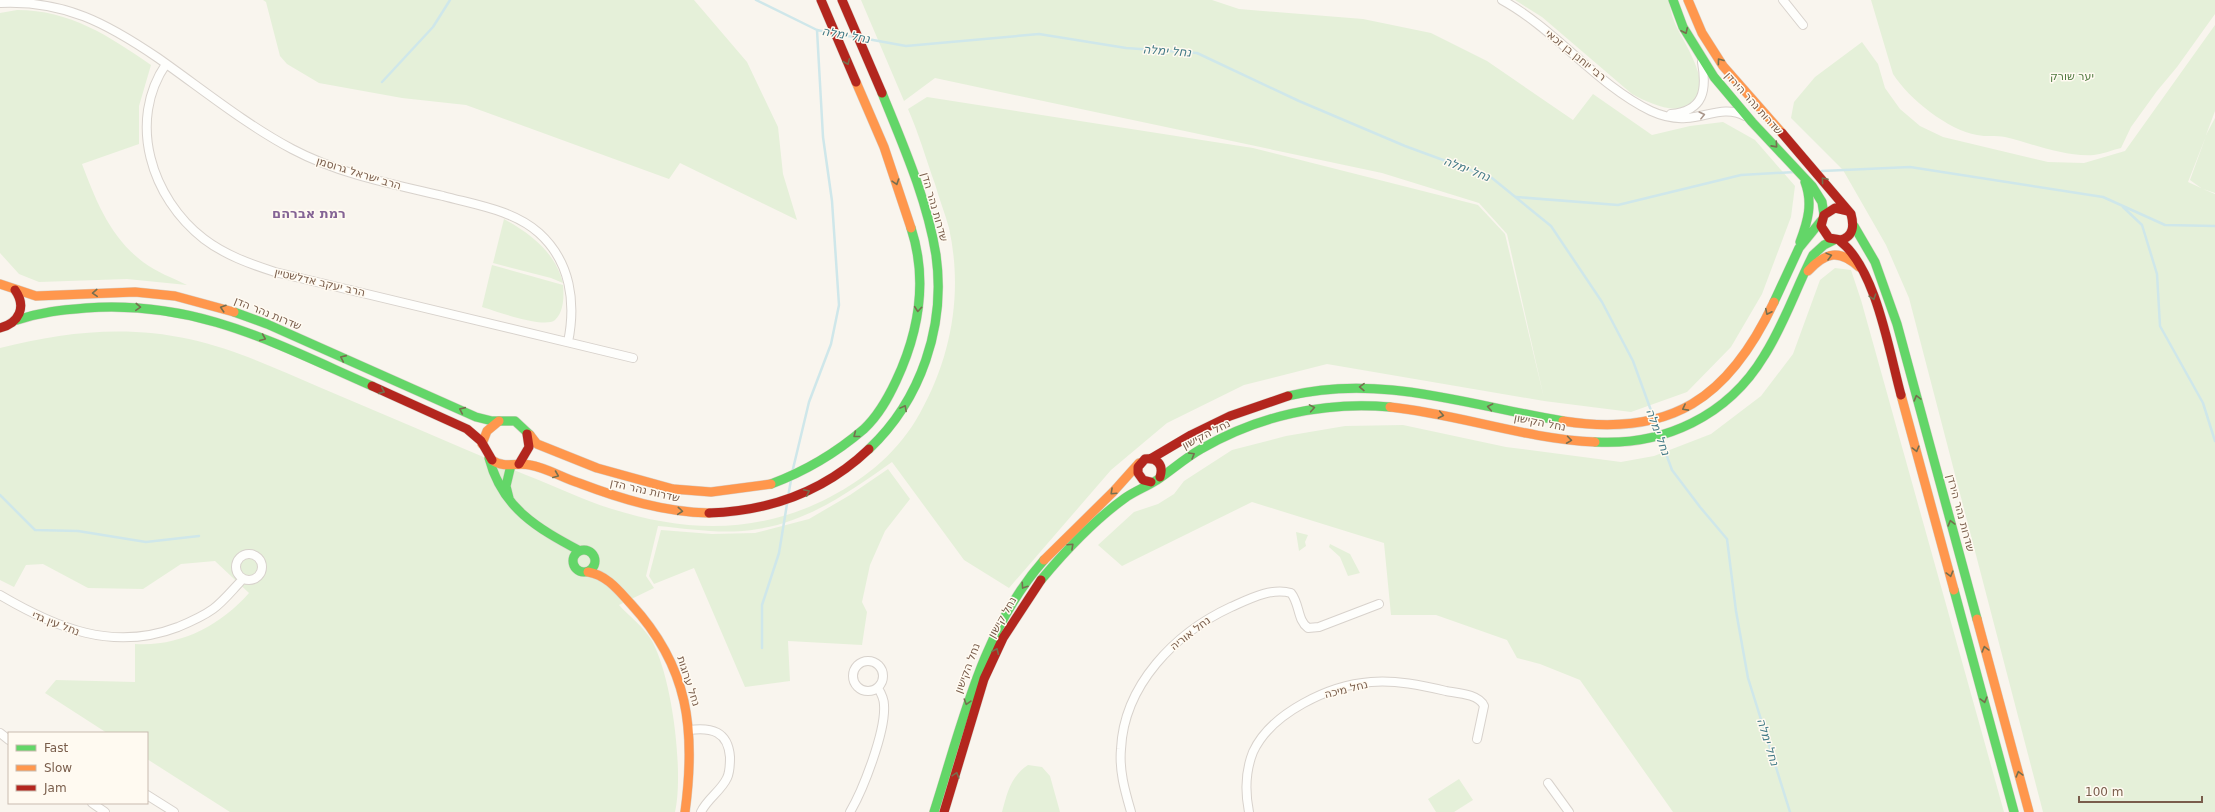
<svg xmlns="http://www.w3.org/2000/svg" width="2215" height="812" viewBox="0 0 2215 812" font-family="'DejaVu Sans','Noto Sans Hebrew',sans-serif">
  <rect width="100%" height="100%" fill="#f9f5ee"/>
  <path fill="#e5f0d9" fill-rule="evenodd" d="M263,0H694L747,62L778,127L783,174L797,220L680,163L669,179L466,105L402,98L319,83L287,64L280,56L266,2Z
    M861,0H1212L1239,9L1363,19L1431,33L1487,61L1573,120L1593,94L1652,135L1690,126L1723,122L1755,140L1795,186L1791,217L1762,294L1731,347L1687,392L1631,412L1544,401L1327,364L1244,385L1167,423L1111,470L1009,588L964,560L892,462C851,491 809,521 758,529C725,535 691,529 658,526L646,576L654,588L619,605C629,616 645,628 652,641C672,677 684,772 675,812H230L147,759V733H107L45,693L56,680L135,682V644C179,647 220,626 249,593L215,561L181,564L143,589L88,588L43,564L26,565L14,587L0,580V348C63,332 125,325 189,339C235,349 277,369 319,387C388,416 457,446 526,475C555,486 583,500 612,509C688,533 759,534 830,497C867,478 900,450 920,413C952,356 963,292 949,228C945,213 939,199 935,184C926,159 919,134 908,109L927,97L1253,148L1478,205L1505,234L1544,398L1507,234L1479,203L1382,173L935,78L904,101Z
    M1515,0H1669C1670,7 1671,14 1674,21C1682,42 1719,89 1688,106C1671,114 1647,102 1632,94L1542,17Z
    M1871,0H2215V14L2177,67L2157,91L2131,127L2121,148C2112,150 2103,154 2094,155C2064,157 2034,144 2005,137C1996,135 1986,137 1977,135C1948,130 1909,99 1893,74Z
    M17,10C70,10 109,36 151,65L139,106V144L82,164C96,201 110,237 143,262C156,272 173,278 187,285L127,279L39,282L19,274L0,253V13Z
    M2215,25V111L2206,135L2215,118V193L2203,189L2215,194V812H2043L1909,298L1886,245L1843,170L1791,118L1794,102L1815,77L1862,42L1878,64L1885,88L1900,109L1920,126L1943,137L2048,162L2084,163L2125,151ZM2206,136L2190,180L2201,188L2188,182Z
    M504,219C531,234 555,252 563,283L551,278L493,263Z
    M492,265L563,285C564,296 564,312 555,320C544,329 496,311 482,307Z
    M1835,268L1851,270L1861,300L2004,812H1673L1580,680L1540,664L1517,658L1507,640L1436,615H1391L1384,543L1252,502L1122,566L1098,545L1134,512L1158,504L1174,494L1184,481L1232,450L1286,436L1345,426L1403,425L1506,447L1621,462L1654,456L1711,434L1761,396L1793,354L1820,280Z
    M888,469L910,499L885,531L870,565L862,602L867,612L862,645L788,641L790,681L745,687L694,568L654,584L649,576L661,530L712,534L755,533L809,519L850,495Z
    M1296,532L1308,535L1305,542L1306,546L1299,551Z
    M1330,544L1350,554L1360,573L1348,576L1340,557L1329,547Z
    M1028,765L1042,767L1050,776L1060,812H1002C1007,793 1011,776 1028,765Z
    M1459,779L1473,800L1454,812H1436L1428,799Z"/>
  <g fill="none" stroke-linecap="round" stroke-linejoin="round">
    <path stroke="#cfe7ea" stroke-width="2.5" d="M756,0L817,30L831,33
      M840,35L855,37
      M862,38L906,46L1039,34L1126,48L1197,53L1299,101L1405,146L1492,178L1551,226L1602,302L1633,361L1653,416
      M382,82L433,27L450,0
      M1822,171L1910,167L2103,197L2165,225L2215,226
      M1516,197L1618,205L1741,175L1795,172
      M2123,207L2142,225L2157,274L2160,326L2203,403L2215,441
      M1655,423L1659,433
      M1661,440L1672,470L1700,507L1727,539L1736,611L1748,678L1790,812
      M792,473L809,402L831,344L839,305L832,201L823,137L817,30
      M0,495L35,530L78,531L146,542L199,536
      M788,497L791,480
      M762,648V605L779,553L787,504"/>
    <defs>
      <path id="street" d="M1502,0C1555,29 1597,85 1651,111C1662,116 1674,119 1686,118C1707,117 1725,105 1745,116
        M1783,0L1803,25
        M0,3C65,0 108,24 158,58C202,89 245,124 292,149C339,174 392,184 443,196C476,205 513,210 539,233C571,262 576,303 568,342
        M166,64C127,121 151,198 204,239C225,255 250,264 275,272L633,358
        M1671,114C1704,111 1707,90 1702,62
        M236 567a13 13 0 1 1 26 0a13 13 0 1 1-26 0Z
        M0,595C56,628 113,652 178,627C190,622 202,617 213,609C224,601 233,589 243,579
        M853 676a15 15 0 1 1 30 0a15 15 0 1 1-30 0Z
        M689,730C711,727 728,731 730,757C730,763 730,772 727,778C721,791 707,799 701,812
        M0,733L9,740
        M1548,783L1569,812
        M147,795L174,812
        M92,803L105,812
        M850,812C863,790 886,731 884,705C884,699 881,693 878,688
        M1131,812C1125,791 1119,771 1121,749C1124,685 1175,633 1231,607C1249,599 1272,587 1291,593C1300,604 1297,620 1308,628L1319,627L1379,604
        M1249,812C1245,792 1245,772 1253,752C1271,713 1329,685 1371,682C1396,680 1421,685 1446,691C1457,693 1479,694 1484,706L1477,739"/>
      <path id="fast" d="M1673,0L1683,27L1714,77L1752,122L1812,186L1822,202L1824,215
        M1854,226L1875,262L1897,324L1977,619
        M1800,242C1808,221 1813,203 1805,182
        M1774,302L1799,248L1821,221
        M234,312L267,324L476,417L492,421H515L530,435
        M17,320C41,312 61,310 86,308C197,300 274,343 372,386
        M1288,396C1381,373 1471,406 1563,421
        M1595,442C1664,446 1728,416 1764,356C1784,325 1796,288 1813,255L1824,245L1834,240
        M869,449C921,400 946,326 936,255C927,199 903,145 882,93
        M489,458C502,508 537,528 580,551
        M771,484C806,471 836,453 864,429C879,415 888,398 896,381C919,332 928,280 911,228
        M509,498L506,486L511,465
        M573 561a11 11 0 1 1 22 0a11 11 0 1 1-22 0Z
        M1041,580C1066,550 1093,521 1125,498C1135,491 1146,487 1157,480C1172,470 1185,458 1201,449C1258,416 1324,401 1390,407
        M1954,590L2014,812
        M934,812C962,725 982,630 1044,560"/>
      <path id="slow" d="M1688,0L1702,33L1723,66L1782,133
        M856,82L884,147L911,228
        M1808,271C1826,252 1839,249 1859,267
        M0,284L36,296L135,292L175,296L234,312
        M1901,395L1954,590
        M1390,407C1458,414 1526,439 1595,442
        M1563,421C1671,438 1729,398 1774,302
        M530,435L537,444L597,468L673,489L711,492L771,484
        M482,444L487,431L499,421
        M492,460C504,469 517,462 530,465C547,468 563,478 579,483C621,499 664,512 709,513
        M1044,560L1113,492L1139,463
        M588,572C607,575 619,591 631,604C689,667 696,730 685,812
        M1977,619L2029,812"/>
      <path id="jam" d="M821,0L856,82
        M842,0L882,93
        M1782,133L1851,214C1854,225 1854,236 1841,240L1829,238L1821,226L1824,215L1835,208L1848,211
        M1840,241C1876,269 1889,351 1901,395
        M0,328C19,323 27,307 15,290
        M372,386L467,429L481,441L492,460
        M1152,458L1191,435L1230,416L1288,396
        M519,464L529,447L527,434
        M1151,482L1143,480L1138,473V467L1145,459C1157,457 1164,465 1160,477
        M709,513C769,511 825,491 869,449
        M944,812L984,679L1003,638L1041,580"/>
    </defs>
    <use href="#street" stroke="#d8d2cc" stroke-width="10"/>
    <use href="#fast" stroke="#d9d1ca" stroke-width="10"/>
    <use href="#slow" stroke="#d9d1ca" stroke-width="10"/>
    <use href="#jam" stroke="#d9d1ca" stroke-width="10"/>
    <use href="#street" stroke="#fefefc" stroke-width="8"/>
    <use href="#fast" stroke="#63d668" stroke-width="9"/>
    <use href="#slow" stroke="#ff974d" stroke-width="9"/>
    <use href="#jam" stroke="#b3261e" stroke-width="9"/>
  </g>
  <defs><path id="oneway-chevron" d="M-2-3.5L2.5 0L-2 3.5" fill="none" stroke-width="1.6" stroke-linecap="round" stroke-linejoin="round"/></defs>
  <g stroke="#766f4f">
    <use href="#oneway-chevron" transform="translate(1685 31) rotate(65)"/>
    <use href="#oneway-chevron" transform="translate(1720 61) rotate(-126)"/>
    <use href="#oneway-chevron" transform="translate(847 62) rotate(67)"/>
    <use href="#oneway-chevron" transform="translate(1775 145) rotate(48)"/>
    <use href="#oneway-chevron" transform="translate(1824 180) rotate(-130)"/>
    <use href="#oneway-chevron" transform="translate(896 182) rotate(72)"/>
    <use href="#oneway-chevron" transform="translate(1829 256) rotate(-15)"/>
    <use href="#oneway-chevron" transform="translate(95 293) rotate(177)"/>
    <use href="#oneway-chevron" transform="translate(1873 297) rotate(72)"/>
    <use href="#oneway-chevron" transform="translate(138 307) rotate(3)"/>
    <use href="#oneway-chevron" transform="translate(223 308) rotate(-162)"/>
    <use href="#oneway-chevron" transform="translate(918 309) rotate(95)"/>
    <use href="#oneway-chevron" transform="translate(1768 312) rotate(116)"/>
    <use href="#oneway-chevron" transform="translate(263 338) rotate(23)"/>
    <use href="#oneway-chevron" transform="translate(343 358) rotate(-156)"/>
    <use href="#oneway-chevron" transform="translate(1362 387) rotate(-179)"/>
    <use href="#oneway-chevron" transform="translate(382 391) rotate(24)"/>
    <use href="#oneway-chevron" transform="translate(1917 398) rotate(-105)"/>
    <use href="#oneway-chevron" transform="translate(1490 407) rotate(-169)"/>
    <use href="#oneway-chevron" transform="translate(904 408) rotate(-62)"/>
    <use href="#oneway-chevron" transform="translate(1312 408) rotate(-10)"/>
    <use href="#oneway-chevron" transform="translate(1685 408) rotate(152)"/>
    <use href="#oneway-chevron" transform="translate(462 410) rotate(-156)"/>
    <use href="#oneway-chevron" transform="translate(1441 415) rotate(11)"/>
    <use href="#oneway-chevron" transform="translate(856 435) rotate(142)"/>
    <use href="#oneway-chevron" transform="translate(1569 440) rotate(8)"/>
    <use href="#oneway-chevron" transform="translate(1916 449) rotate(75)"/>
    <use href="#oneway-chevron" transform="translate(1192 455) rotate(-30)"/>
    <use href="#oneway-chevron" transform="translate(556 475) rotate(22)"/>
    <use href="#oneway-chevron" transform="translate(807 492) rotate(-25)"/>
    <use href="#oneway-chevron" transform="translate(1113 492) rotate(137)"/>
    <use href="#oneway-chevron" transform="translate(680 511) rotate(5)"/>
    <use href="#oneway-chevron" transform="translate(1951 523) rotate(-105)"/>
    <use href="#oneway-chevron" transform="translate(1071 546) rotate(-43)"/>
    <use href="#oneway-chevron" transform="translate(1950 574) rotate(75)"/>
    <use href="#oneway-chevron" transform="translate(1024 586) rotate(124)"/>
    <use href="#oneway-chevron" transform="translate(1985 649) rotate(-105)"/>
    <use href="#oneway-chevron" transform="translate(996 651) rotate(-66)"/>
    <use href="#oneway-chevron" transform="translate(1984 700) rotate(75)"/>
    <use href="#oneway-chevron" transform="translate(967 702) rotate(107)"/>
    <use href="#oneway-chevron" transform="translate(2019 774) rotate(-105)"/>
    <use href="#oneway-chevron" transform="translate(956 775) rotate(-73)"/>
  </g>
  <use stroke="#a89589" href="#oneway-chevron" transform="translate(1702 115) rotate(-14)"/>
  <g text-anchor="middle" stroke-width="3" stroke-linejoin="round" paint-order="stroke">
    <g font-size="11" fill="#795d4b" stroke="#fffaf1">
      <text transform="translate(1576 55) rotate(39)" y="4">רבי יוחנן בן זכאי</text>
      <text transform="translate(1754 103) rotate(48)" y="4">שדרות נהר הירדן</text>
      <text transform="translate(359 173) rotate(17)" y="4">הרב ישראל גרוסמן</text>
      <text transform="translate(935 207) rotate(74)" y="4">שדרות נהר הדן</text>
      <text transform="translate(320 282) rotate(13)" y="4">הרב יעקב אדלשטיין</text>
      <text transform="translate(268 313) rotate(22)" y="4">שדרות נהר הדן</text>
      <text transform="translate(1540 422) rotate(11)" y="4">נחל הקישון</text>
      <text transform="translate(1206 434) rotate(-27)" y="4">נחל הקישון</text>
      <text transform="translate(645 490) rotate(13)" y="4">שדרות נהר הדן</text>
      <text transform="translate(1961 513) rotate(75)" y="4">שדרות נהר הירדן</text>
      <text transform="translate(1002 617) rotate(-60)" y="4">נחל קישון</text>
      <text transform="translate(56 623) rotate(21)" y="4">נחל עין גדי</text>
      <text transform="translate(1190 633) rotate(-38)" y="4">נחל אוריה</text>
      <text transform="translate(967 668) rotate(-69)" y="4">נחל הקישון</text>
      <text transform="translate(689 681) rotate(72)" y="4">נחל ערוגות</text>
      <text transform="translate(1346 689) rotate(-14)" y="4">נחל מיכה</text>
    </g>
    <g font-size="11" fill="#507a40" stroke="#fffaf1">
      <text x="2072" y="80">יער שורק</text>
    </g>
    <g font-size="12" font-style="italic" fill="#417986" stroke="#fffaf1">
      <text transform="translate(846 35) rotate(10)" y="4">נחל ימלה</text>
      <text transform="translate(1167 51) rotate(4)" y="4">נחל ימלה</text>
      <text transform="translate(1467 169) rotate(21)" y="4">נחל ימלה</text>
      <text transform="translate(1658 432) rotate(70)" y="4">נחל ימלה</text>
      <text transform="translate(1768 742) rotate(73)" y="4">נחל ימלה</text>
    </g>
    <g font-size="13" font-weight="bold" fill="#856495" stroke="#fffaf1">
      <text x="309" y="218">רמת אברהם</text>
    </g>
  </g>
  <rect x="8" y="732" width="140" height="72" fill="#fffaf1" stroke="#c9bbaf"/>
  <rect x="16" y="745" width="20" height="6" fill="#63d668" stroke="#c9bbaf"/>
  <text x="44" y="752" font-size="12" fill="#795d4b">Fast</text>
  <rect x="16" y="765" width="20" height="6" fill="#ff974d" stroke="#c9bbaf"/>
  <text x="44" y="772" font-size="12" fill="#795d4b">Slow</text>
  <rect x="16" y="785" width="20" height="6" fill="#b3261e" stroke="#c9bbaf"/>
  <text x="44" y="792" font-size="12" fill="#795d4b">Jam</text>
  <path d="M2079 796v6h123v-6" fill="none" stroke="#795d4b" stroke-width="2"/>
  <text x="2085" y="796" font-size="12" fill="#795d4b" stroke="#fffaf1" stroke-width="3" paint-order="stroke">100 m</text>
</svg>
